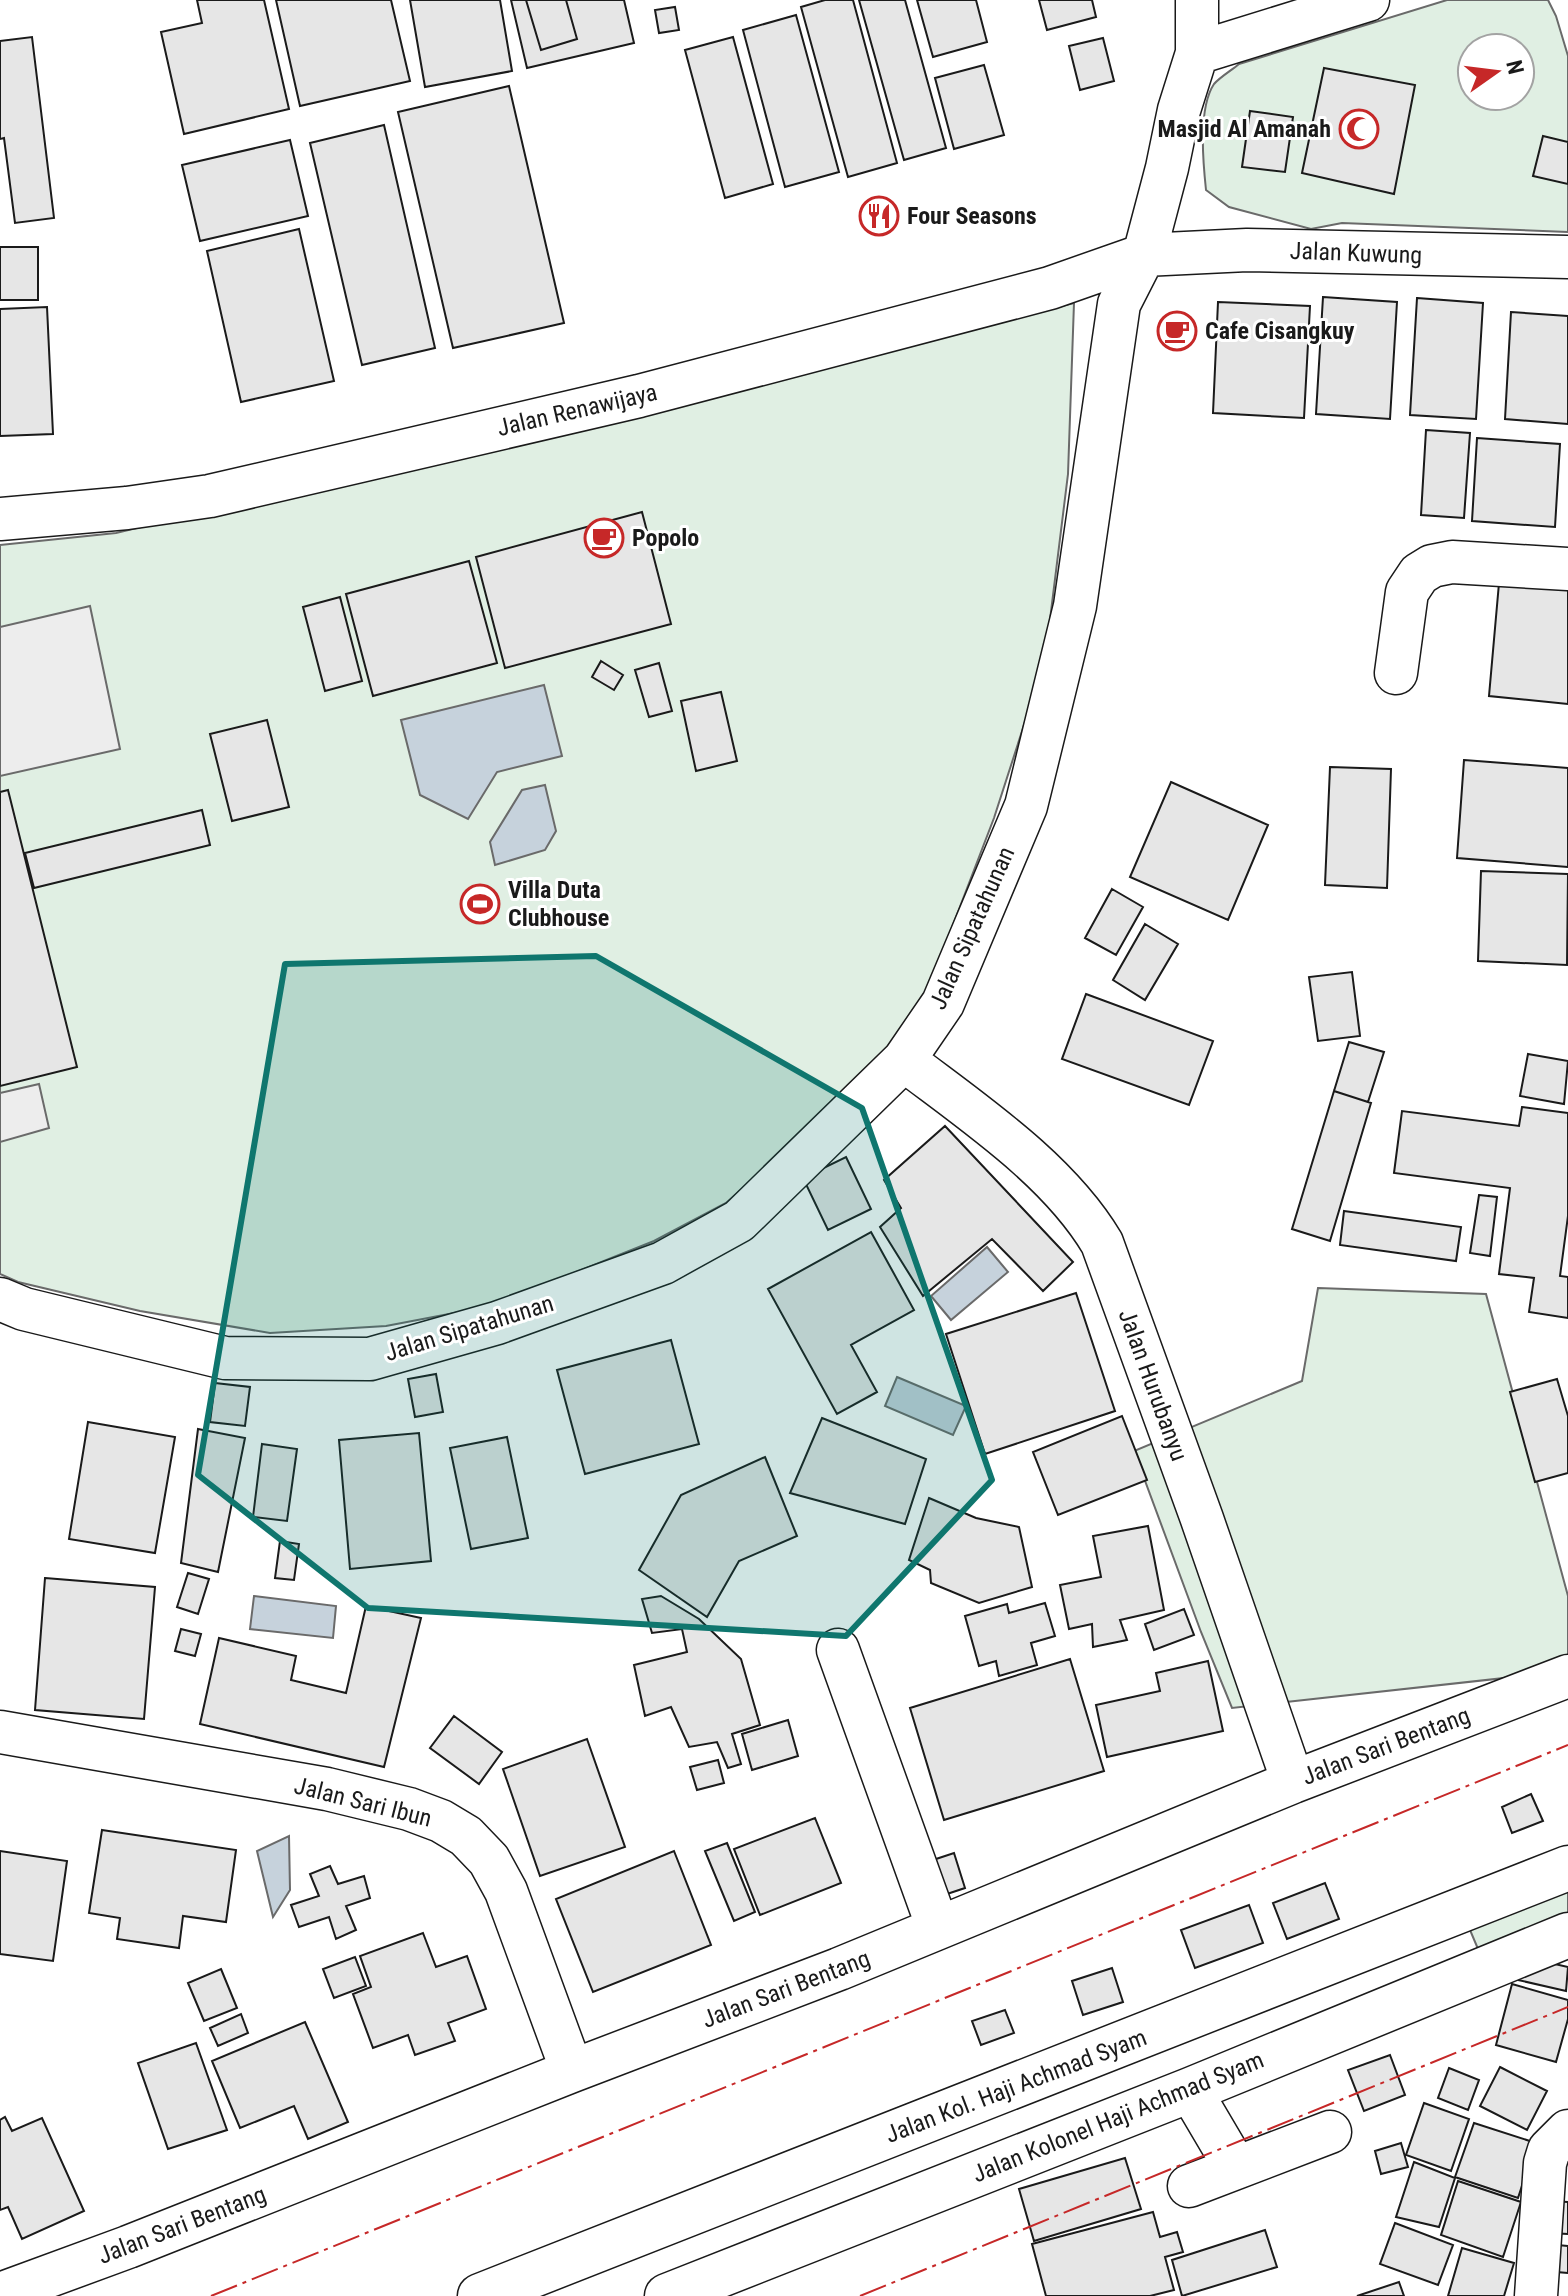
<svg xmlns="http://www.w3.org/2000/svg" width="1568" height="2296" viewBox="0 0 1568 2296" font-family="'Roboto Condensed',sans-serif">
  <rect width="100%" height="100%" fill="#fff"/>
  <path fill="#e0efe3" stroke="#6a6a6a" stroke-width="2" fill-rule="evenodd" d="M1447,0H1548L1556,16L1568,56V232L1342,223L1311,229L1229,207L1206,190C1203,162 1198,108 1214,84C1220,77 1232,70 1239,64ZM1472,48H1520V96H1472Z
    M1074,303L1068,474L1045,660L994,818L928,990L866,1080L726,1203L654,1241L491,1306L386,1326L270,1333L140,1311L18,1282L0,1274V545L116,533Z
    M1318,1288L1486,1294L1568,1596V1671L1232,1708L1201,1632L1134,1451L1302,1381Z
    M1568,1869V1935L1486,1968L1462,1911Z"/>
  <path fill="#ededed" stroke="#6a6a6a" stroke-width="2" d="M90,606L120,749L0,776V627Z
    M39,1084L49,1128L0,1142V1093Z"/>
  <path fill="#c6d2dc" stroke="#6a6a6a" stroke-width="2" d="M544,685L562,756L497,772L468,819L420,795L401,720Z
    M545,785L556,831L545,850L495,865L490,842L522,790Z
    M987,1247L1008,1272L951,1320L931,1296Z
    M897,1377L966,1406L953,1435L885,1406Z
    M254,1596L336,1606L333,1638L250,1629Z
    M289,1836L290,1890L273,1917L257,1851Z"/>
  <path fill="#e6e6e6" stroke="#1a1a1a" stroke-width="2" d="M197,0H264L289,109L184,134L161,32L202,23Z
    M276,0H391L410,81L300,106Z
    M410,0H500L512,71L425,87Z
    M511,0H624L634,43L527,68Z
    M526,0H566L577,39L541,50Z
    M825,0H853L897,163L848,177L801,7Z
    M859,0H905L946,148L904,160Z
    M917,0H976L987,42L933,57Z
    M1039,0H1092L1096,17L1047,30Z
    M675,7L679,30L659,33L655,10Z
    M796,15L839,172L785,187L743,30Z
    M32,37L54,218L15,223L4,138L0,139V41Z
    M733,37L773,184L725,198L685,50Z
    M1103,38L1114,81L1080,90L1069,46Z
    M984,65L1004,135L954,149L935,78Z
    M1324,68L1415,85L1394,194L1302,173Z
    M509,86L564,323L453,348L398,112Z
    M1250,111L1293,117L1285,172L1242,167Z
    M384,125L435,348L362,365L310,143Z
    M1543,136L1568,142V184L1533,176Z
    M290,140L308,216L200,241L182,165Z
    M299,229L334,381L241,402L207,251Z
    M0,247H38V300H0Z
    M1323,297L1397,302L1390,419L1316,414Z
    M1417,298L1483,303L1476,419L1410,415Z
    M1218,302L1310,306L1304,418L1213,413Z
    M47,307L53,434L0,436V309Z
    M1511,312L1568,316V424L1505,419Z
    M1426,430L1470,433L1464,518L1421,515Z
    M1477,438L1560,444L1555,527L1472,521Z
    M642,512L671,624L505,668L476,557Z
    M469,561L497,663L373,696L346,594Z
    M1499,583L1568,590V704L1489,696Z
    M340,597L362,681L325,691L303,607Z
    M601,661L623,675L614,690L592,677Z
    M659,663L672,711L649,717L635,670Z
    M721,692L737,761L696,771L681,701Z
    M267,720L289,807L232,821L210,734Z
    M1464,760L1568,768V867L1457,858Z
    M1330,767L1391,769L1387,888L1325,885Z
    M1171,782L1268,825L1228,920L1130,877Z
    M8,790L77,1067L0,1086V792Z
    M202,810L210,845L34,888L25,853Z
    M1481,871L1568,874L1567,965L1478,961Z
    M1112,889L1143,907L1116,955L1085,938Z
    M1145,924L1178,944L1145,1000L1113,980Z
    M1352,972L1360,1036L1318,1041L1309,977Z
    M1086,994L1213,1041L1189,1105L1062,1059Z
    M1349,1042L1384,1052L1368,1102L1334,1091Z
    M1528,1054L1568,1061L1564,1104L1520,1096Z
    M1334,1091L1371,1103L1330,1241L1292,1229Z
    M1522,1107L1568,1113V1216L1560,1276L1568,1277V1318L1529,1312L1534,1278L1499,1274L1510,1188L1394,1173L1402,1111L1519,1126Z
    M945,1126L1073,1262L1043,1291L992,1239L923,1296L880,1227L901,1208L884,1180Z
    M846,1157L871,1209L828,1230L803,1178Z
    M1479,1195L1497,1197L1490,1256L1470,1253Z
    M1344,1211L1461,1227L1456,1261L1340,1245Z
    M871,1232L914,1310L851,1345L877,1392L837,1414L768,1289Z
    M1076,1293L1115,1411L985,1454L946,1334Z
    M671,1340L699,1444L585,1474L557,1370Z
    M436,1374L443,1412L415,1417L408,1379Z
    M1557,1379L1568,1416V1473L1535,1482L1510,1392Z
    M215,1383L250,1387L245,1426L210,1422Z
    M1122,1416L1147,1480L1058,1515L1033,1452Z
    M822,1418L926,1459L905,1524L790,1493Z
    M88,1422L175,1437L155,1553L69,1539Z
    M198,1429L245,1438L218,1572L181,1563Z
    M419,1433L431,1561L350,1569L339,1440Z
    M507,1437L528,1538L471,1549L450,1448Z
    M262,1444L297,1449L287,1521L253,1517Z
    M765,1457L797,1536L739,1561L707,1617L639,1570L681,1495Z
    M929,1498L976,1518L1019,1527L1032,1587L979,1603L931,1583L930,1570L909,1560Z
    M1148,1526L1164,1610L1120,1620L1127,1640L1093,1647L1092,1624L1069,1629L1060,1585L1101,1577L1093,1536Z
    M280,1541L299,1544L294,1580L275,1578Z
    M188,1573L209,1579L198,1614L177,1607Z
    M45,1578L155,1587L144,1719L35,1710Z
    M661,1596L699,1619L741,1659L760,1725L732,1734L741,1764L728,1768L717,1742L689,1747L671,1707L645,1716L634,1665L687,1652L682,1629L652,1633L642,1599Z
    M1045,1603L1055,1636L1031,1643L1037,1665L999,1676L996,1661L979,1666L965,1616L1007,1604L1009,1613Z
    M366,1606L421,1618L384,1767L200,1724L219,1638L296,1656L291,1680L346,1693Z
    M1184,1609L1194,1635L1154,1650L1145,1624Z
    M181,1629L201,1634L195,1656L175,1651Z
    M1070,1659L1104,1771L944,1820L910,1708Z
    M1208,1661L1223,1731L1107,1757L1096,1705L1160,1691L1156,1673Z
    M454,1716L502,1752L479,1784L430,1748Z
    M788,1720L798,1756L752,1770L742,1734Z
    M587,1739L625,1847L540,1876L503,1769Z
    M718,1760L724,1783L697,1790L690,1767Z
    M1531,1794L1543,1821L1512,1833L1502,1807Z
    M815,1818L841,1883L760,1915L734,1849Z
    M102,1830L236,1850L226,1922L183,1916L179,1948L117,1939L120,1918L89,1913Z
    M727,1843L755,1912L734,1921L705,1851Z
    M0,1851L67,1861L53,1961L0,1954Z
    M674,1851L711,1945L593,1992L556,1899Z
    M954,1853L965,1888L941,1896L930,1861Z
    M330,1866L338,1884L364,1876L370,1898L346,1906L356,1930L336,1939L329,1917L299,1927L291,1905L319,1896L310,1874Z
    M1325,1883L1339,1919L1287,1939L1273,1903Z
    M1249,1905L1263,1943L1195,1968L1181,1930Z
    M423,1933L436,1967L467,1956L486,2009L448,2023L455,2041L415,2055L408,2035L373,2048L353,1994L371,1987L360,1956Z
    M355,1957L366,1986L334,1998L323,1969Z
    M1524,1957L1568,1967L1566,1991L1518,1980Z
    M1112,1968L1123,2002L1083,2015L1072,1981Z
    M221,1969L237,2008L204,2021L188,1983Z
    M1512,1984L1568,2000V2019L1556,2062L1496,2045Z
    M1005,2010L1014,2033L981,2045L972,2021Z
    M241,2014L248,2033L218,2046L210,2028Z
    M305,2022L348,2122L308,2139L294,2106L240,2128L212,2061Z
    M196,2043L227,2130L168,2149L138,2063Z
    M1390,2055L1405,2095L1364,2111L1348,2070Z
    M1500,2067L1547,2091L1527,2130L1480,2106Z
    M1449,2068L1479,2080L1468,2110L1438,2098Z
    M1424,2103L1469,2119L1451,2171L1406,2155Z
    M5,2117L12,2131L42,2118L84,2211L22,2239L8,2207L0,2210V2120Z
    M1474,2123L1536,2143L1518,2198L1455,2177Z
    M1401,2143L1408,2167L1381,2174L1375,2151Z
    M1125,2158L1141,2209L1034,2241L1019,2189Z
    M1414,2162L1455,2178L1439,2227L1396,2217Z
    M1458,2181L1521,2202L1503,2257L1441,2235Z
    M1553,2201L1568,2202V2234L1550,2233Z
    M1153,2212L1160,2237L1177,2232L1183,2252L1165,2257L1174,2290L1150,2296H1046L1032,2244Z
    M1395,2223L1453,2245L1438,2285L1380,2264Z
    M1265,2230L1277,2267L1182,2296L1172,2260Z
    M1547,2244L1568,2246V2273L1545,2271Z
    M1462,2248L1514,2263L1504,2296H1448Z
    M1399,2282L1404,2296H1357Z"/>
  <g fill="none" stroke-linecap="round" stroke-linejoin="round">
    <defs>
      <path id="minor" d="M1197,53L1368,0
        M0,519L127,508L210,496L639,396L1050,288L1144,255L1247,250L1568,257
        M1396,673L1407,592L1419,574L1432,566L1452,562L1568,569
        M904,1060C972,1112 1058,1169 1102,1243L1202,1519L1293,1782
        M0,1299L24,1309L225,1358L370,1359L497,1323L663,1263L739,1221L904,1060L943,1003L1026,806L1075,606L1119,304L1144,255L1167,168L1179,110L1197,53V0
        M838,1650L938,1928
        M0,1732L327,1789L409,1809L441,1821L466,1836L489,1860L506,1891L572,2071
        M1190,2090L1236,2168
        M1189,2186L1330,2132
        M0,2294L128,2247L572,2071L839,1969L1293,1782L1568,1676
        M1536,2296L1545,2163L1549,2150L1568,2131"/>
      <path id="major" d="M480,2296L1568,1868
        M667,2296L1190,2090L1568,1935"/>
    </defs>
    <use href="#minor" stroke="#1a1a1a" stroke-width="45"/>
    <use href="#major" stroke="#1a1a1a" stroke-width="47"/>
    <use href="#minor" stroke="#fff" stroke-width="42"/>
    <use href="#major" stroke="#fff" stroke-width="44"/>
    <path stroke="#c62828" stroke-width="2" stroke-dasharray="28 6 4 6" stroke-linecap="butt" d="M211,2296L1568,1745
      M860,2296L1568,2007"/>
  </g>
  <path fill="#0f766e" fill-opacity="0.2" stroke="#0f766e" stroke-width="6" stroke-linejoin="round" d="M596,956L862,1108L992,1480L846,1636L368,1608L198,1475L285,964Z"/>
  <defs>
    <symbol id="mosque-ring" viewBox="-11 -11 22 22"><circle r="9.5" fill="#fff" stroke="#c62828" stroke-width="1.5"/><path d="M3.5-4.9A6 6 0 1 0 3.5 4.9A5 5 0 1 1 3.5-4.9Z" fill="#c62828"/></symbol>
    <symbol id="restaurant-ring" viewBox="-11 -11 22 22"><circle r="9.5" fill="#fff" stroke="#c62828" stroke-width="1.5"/><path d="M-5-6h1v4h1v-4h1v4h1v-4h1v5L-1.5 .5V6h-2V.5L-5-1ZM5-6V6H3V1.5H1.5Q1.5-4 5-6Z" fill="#c62828"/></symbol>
    <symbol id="cafe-ring" viewBox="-11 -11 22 22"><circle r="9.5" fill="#fff" stroke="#c62828" stroke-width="1.5"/><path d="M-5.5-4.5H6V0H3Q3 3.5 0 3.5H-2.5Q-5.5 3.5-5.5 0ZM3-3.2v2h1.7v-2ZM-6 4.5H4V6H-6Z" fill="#c62828"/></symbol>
    <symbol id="stadium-ring" viewBox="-11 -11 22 22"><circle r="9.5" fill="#fff" stroke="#c62828" stroke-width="1.5"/><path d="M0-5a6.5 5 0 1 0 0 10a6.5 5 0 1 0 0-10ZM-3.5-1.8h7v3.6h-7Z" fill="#c62828"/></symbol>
  </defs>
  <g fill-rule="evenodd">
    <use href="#mosque-ring" x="1337" y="107" width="44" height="44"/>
    <use href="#restaurant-ring" x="857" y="194" width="44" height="44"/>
    <use href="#cafe-ring" x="1155" y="309" width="44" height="44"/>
    <use href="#cafe-ring" x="582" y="516" width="44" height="44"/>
    <use href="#stadium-ring" x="458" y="882" width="44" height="44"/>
  </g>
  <g text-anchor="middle" stroke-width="6" stroke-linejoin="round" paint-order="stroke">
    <g font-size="24" font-weight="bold" fill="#1a1a1a" stroke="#fff" text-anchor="start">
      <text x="1331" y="137" text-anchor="end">Masjid Al Amanah</text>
      <text x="907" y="224">Four Seasons</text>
      <text x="1205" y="339">Cafe Cisangkuy</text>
      <text x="632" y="546">Popolo</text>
      <text x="508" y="898">Villa Duta<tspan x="508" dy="28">Clubhouse</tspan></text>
    </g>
    <g font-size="24" fill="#1a1a1a" stroke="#fff">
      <text transform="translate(1356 253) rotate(2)" y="8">Jalan Kuwung</text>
      <text transform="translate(577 410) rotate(-13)" y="8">Jalan Renawijaya</text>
      <text transform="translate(972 928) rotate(-66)" y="8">Jalan Sipatahunan</text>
      <text transform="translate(469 1328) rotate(-17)" y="8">Jalan Sipatahunan</text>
      <text transform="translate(1153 1385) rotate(70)" y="8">Jalan Hurubanyu</text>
      <text transform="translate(1386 1746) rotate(-21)" y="8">Jalan Sari Bentang</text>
      <text transform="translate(363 1802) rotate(14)" y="8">Jalan Sari Ibun</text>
      <text transform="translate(786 1989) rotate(-21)" y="8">Jalan Sari Bentang</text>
      <text transform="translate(1016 2086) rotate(-21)" y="8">Jalan Kol. Haji Achmad Syam</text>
      <text transform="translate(1118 2117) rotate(-22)" y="8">Jalan Kolonel Haji Achmad Syam</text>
      <text transform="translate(182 2225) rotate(-21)" y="8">Jalan Sari Bentang</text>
    </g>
  </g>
  <g transform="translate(1496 72) rotate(76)"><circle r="38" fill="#ffffff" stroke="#a3a3a3" stroke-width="2"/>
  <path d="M0-6L14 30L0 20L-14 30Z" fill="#c62828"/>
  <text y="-12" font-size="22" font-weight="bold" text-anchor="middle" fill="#1a1a1a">N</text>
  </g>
</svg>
